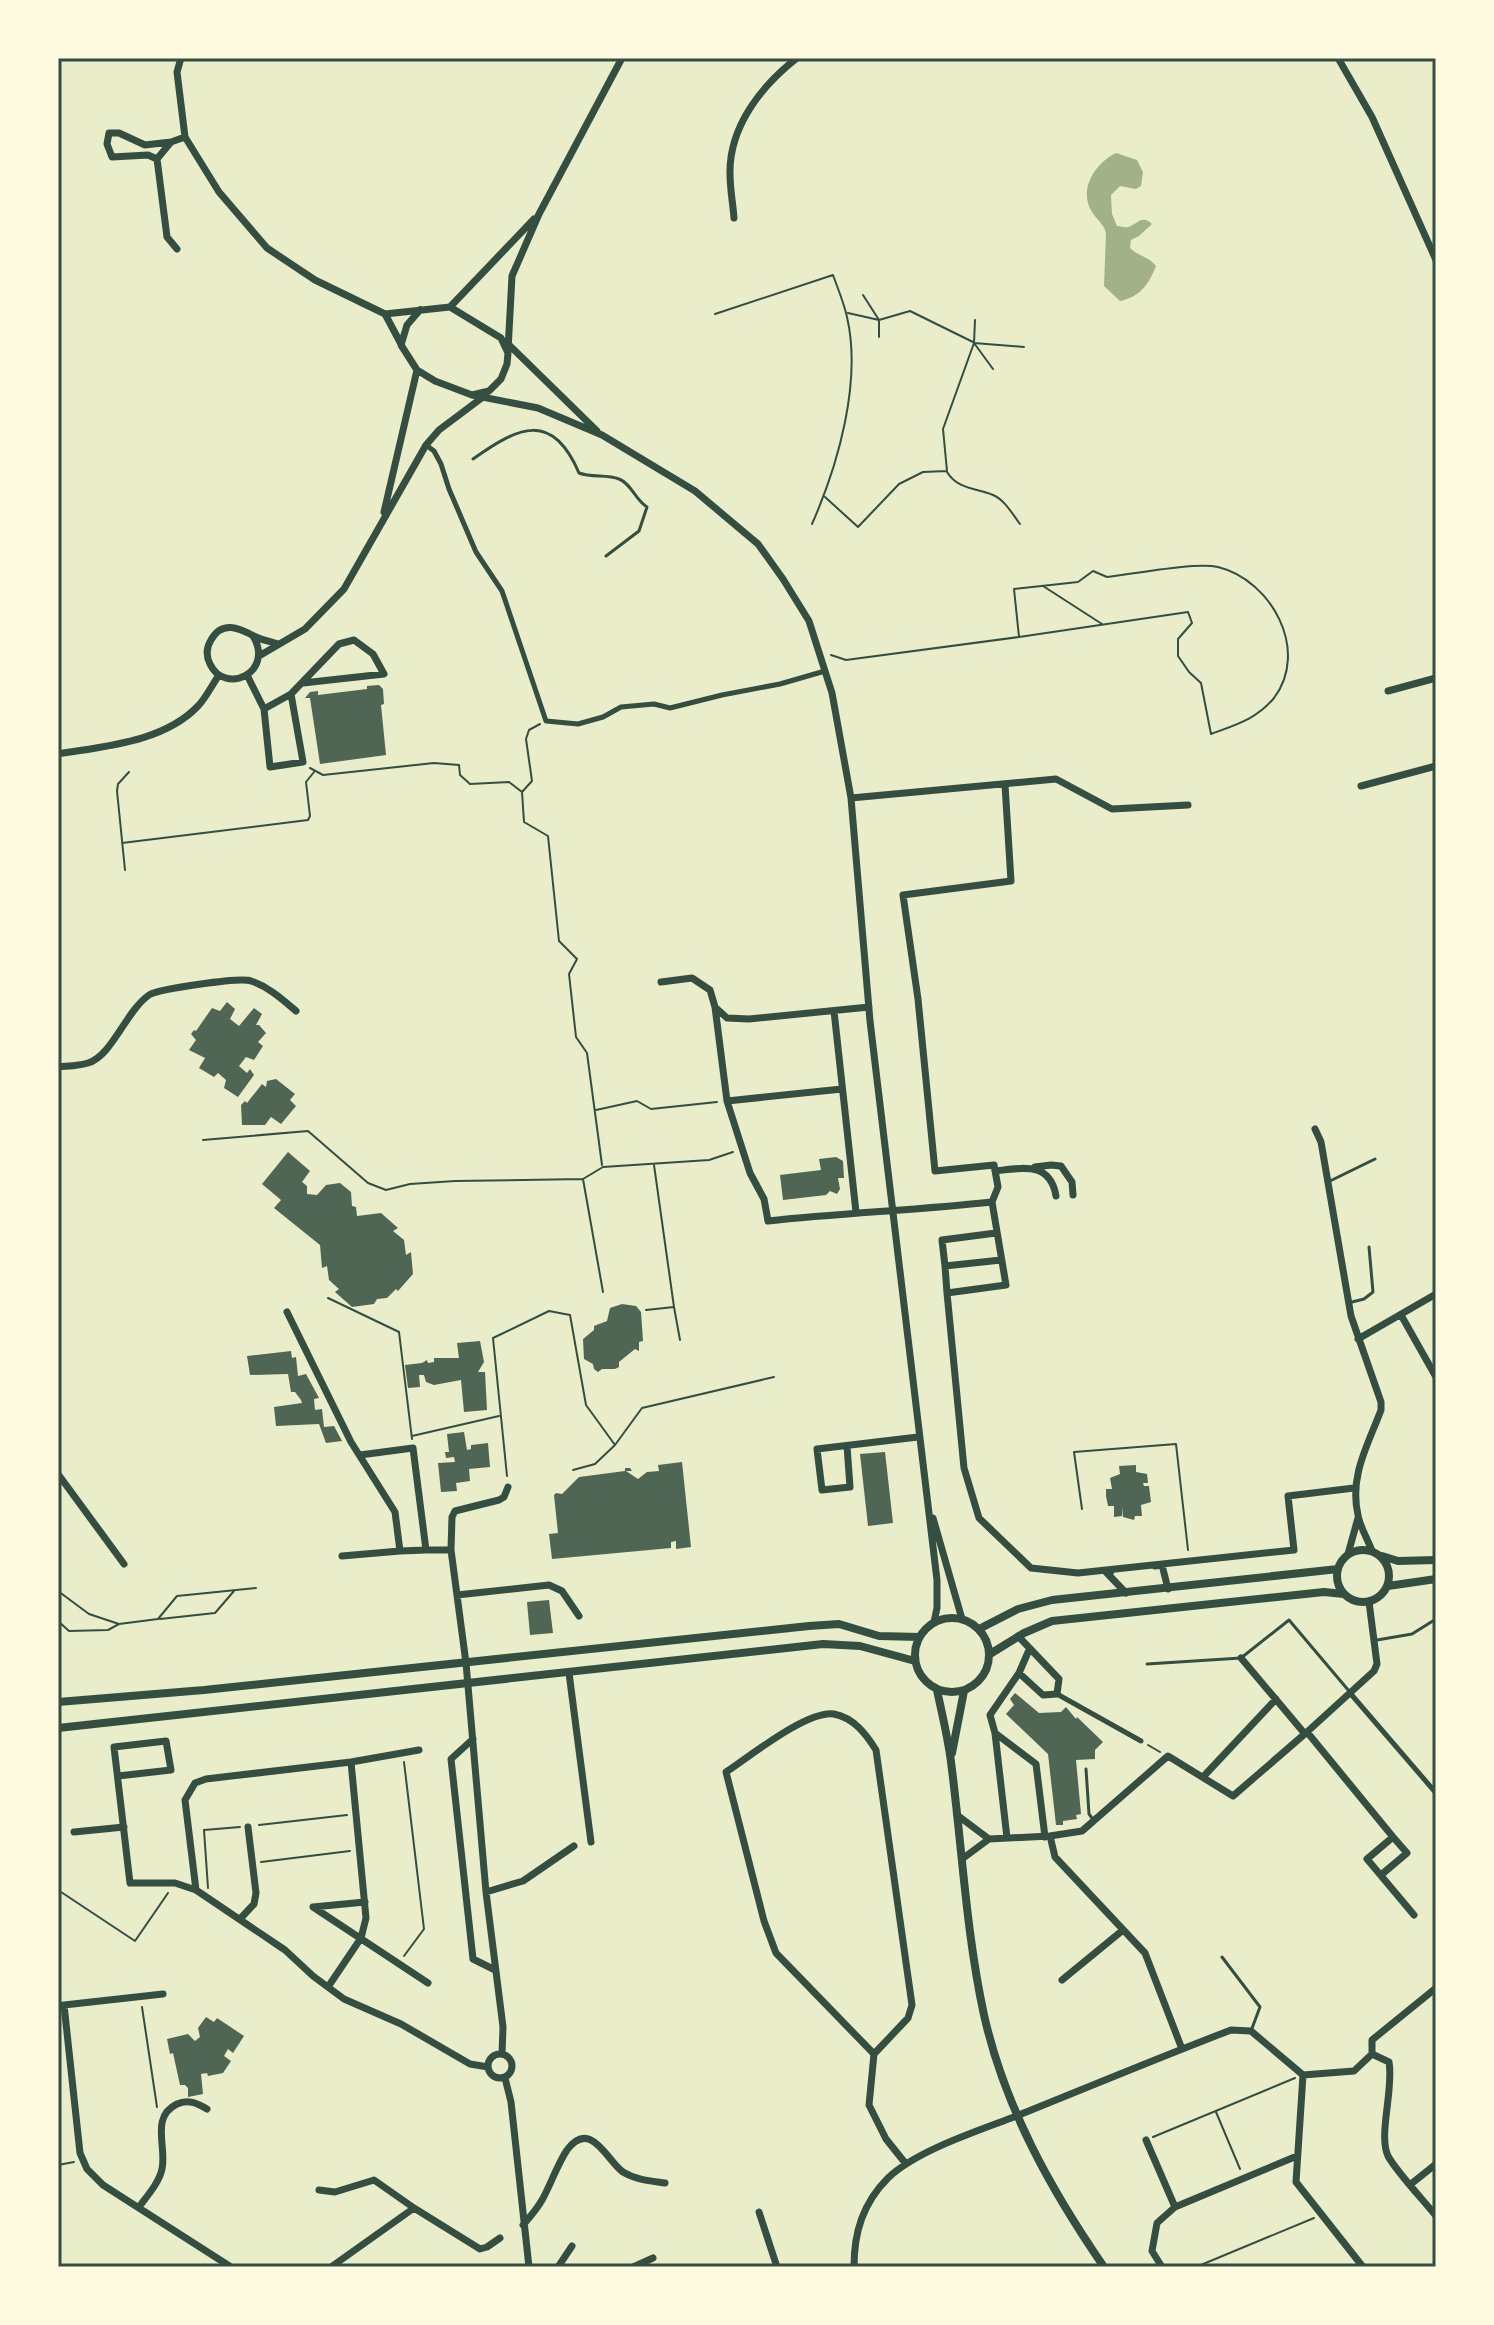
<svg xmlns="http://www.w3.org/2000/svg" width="1494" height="2325" viewBox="0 0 1494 2325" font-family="'Asap Condensed',sans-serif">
  <rect width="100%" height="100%" fill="#e9edc9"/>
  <path fill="#a3b18a" d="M1116,153L1137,160L1143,172L1141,186L1136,189L1120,186L1111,195L1112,214L1117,226C1121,226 1125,228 1128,227C1138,224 1142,214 1152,224L1139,236L1131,240L1130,248C1138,256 1148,256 1156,266C1149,284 1140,297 1120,301L1104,286L1106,233C1104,224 1097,220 1092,212C1078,190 1095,163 1116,153Z"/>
  <path fill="#4f6655" d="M379,685L383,689L384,704L381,705L386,755L320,764L310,698H305L310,692L318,691V695L367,689V686Z
    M227,1002L235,1009L230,1019L239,1026L254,1008L262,1014L256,1025H259L266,1033L258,1042L263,1046L254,1060L246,1057L239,1066L247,1073L250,1069L254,1075L238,1097L224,1088L226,1080L218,1073L214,1077L199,1068L205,1058L189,1050L196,1040L191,1034L194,1030L196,1031L212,1008L220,1011Z
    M276,1079L295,1094L290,1100L296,1106L281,1124L271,1117L265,1125H242L241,1105L245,1101L247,1103L262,1084L266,1087L267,1081Z
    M288,1152L310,1171L302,1182L307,1186V1194L317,1195L326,1185L340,1183L351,1192L352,1206L356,1207L357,1216L381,1213L398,1228L393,1231L404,1240L406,1255L411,1252L413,1274L398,1291L396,1289L387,1298L377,1299L374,1304L352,1307L335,1292L339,1289L329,1280L327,1266L322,1268L320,1245L274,1208L281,1200L262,1184Z
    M836,1157L843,1161L844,1178H838L840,1189L837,1194L830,1191L826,1195L783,1200L780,1175L821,1170L819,1159Z
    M622,1304L636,1306L641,1312L643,1341L639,1342V1351L635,1349L619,1362V1367L615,1369H602L598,1372L594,1369L593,1364L584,1359L583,1339L594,1330V1326L607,1321L610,1308Z
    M480,1341L484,1362L478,1372H485L487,1410L464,1412L461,1380L434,1385L426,1382L424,1375H419L420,1387L408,1388L405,1365L422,1363L427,1360L428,1363L434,1362V1358H459L457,1343Z
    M291,1351L292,1358L296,1357L298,1376L306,1374L319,1398L314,1399L315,1410L322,1409L324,1427L334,1426L342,1441L326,1443L319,1424L276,1426L274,1407L302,1403L301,1400L295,1392H291L288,1374L250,1375L247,1356Z
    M464,1432L467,1450L471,1449V1445L488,1443L490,1467L469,1469L470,1481L456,1483L457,1491L441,1492L438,1463L455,1462L454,1457L446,1458L445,1452H449L447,1434Z
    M885,1452L893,1523L868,1526L860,1454Z
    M682,1462L691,1547L676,1549V1541L671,1542V1548L552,1559L549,1534L558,1533L554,1495L556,1493L562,1494L579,1477L625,1471V1468H630L632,1471H626L638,1479L647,1472L659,1471L658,1465Z
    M1136,1465V1472L1147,1474L1148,1483H1143L1144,1486H1149L1151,1502L1141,1505L1142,1516H1135L1134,1520L1123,1517L1122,1507V1516L1114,1517V1506H1108L1106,1496V1489H1112L1110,1478L1120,1474L1119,1466Z
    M549,1600L553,1633L530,1635L527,1602Z
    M1015,1693L1039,1713L1061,1712L1066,1707L1076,1719L1077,1717L1103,1742L1095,1750V1759L1076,1760L1081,1814L1076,1815L1077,1819L1063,1821V1825H1056L1048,1754L1006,1714L1014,1705L1010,1699Z
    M206,2017L214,2022L217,2018L244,2036L233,2053L228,2049L224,2056L231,2061L223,2073L208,2076L207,2073L201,2074L203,2094L188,2097V2088L185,2085H180L173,2053L170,2054L167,2039L188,2034L195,2041L200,2037L198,2028Z"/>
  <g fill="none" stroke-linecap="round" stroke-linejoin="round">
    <path stroke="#344e41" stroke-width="2" d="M863,295L879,320V337
      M848,313L879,320L910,311L973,342
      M715,314L833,275C838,289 844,303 847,317C862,382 838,465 812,524
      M975,320L974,343L1024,347
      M947,472C958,490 977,488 993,495C1005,500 1013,515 1020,524
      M825,497L858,527L899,484L923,472L947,471L943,429L974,343L993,369
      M1043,586L1102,624
      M831,655L846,660L1019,637L1014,589L1078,582L1093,571L1107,577C1133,574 1195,562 1218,567C1271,580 1310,650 1274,698C1257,719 1235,725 1211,734L1201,683L1189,672L1178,656V639L1192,623L1188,612L1019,637
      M310,768L323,775L434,763L459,765L460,775L470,784L509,782L522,792L532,781L526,739L529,730L540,724
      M522,792L524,822L548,836L559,941L577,959L569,974L576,1037L587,1053L602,1165
      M122,843L308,820L310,816L306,782L314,772
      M125,870L117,791L118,784L129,772
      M596,1110L637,1101L651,1109L717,1102
      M203,1140L308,1131L368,1183L386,1190L410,1184L455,1181L583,1179L603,1167L709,1160L733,1152
      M654,1165L674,1307
      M583,1179L603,1292
      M328,1298L399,1332L412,1439
      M646,1310L674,1307L680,1340
      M412,1436L499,1416
      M573,1470L595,1464L615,1445L642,1408L774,1377
      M507,1476L493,1338L549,1311L570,1315L586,1405L615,1445
      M1082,1509L1074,1452L1176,1444L1188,1550
      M58,1591L89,1614L119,1624L158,1619L177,1596L256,1588
      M160,1619L215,1613L234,1591
      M58,1621L69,1631L108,1630L119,1624
      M1148,1745L1160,1752
      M259,1825L347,1815
      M261,1862L350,1851
      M208,1888L204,1830L240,1827
      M58,1890L135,1941L168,1893
      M404,1956L424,1929L404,1762
      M142,2007L157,2107
      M1216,2112L1240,2169
      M1153,2137L1295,2078
      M58,2165L74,2162
      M1196,2267L1314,2218"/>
    <path stroke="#344e41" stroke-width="3" d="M473,459C518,427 552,410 579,473C592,478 607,474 619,479C632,484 635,500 647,507L639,531L606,556
      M1330,1181L1375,1159
      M1348,1303L1364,1299L1373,1292L1369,1247
      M1377,1640L1412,1634L1436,1619
      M1147,1664L1241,1658L1289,1620L1349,1691
      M1086,1769L1089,1814L1092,1818
      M1222,1957L1260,2007L1251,2031"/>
    <path stroke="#344e41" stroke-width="5" d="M426,445L434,451L441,464L449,489L476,552L502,591L546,721L578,724L603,717L621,707L654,704L670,708L722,695L780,684L825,671
      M1350,1693L1436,1793
      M1057,1694L1141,1741"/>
    <path stroke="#344e41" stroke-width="7" d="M181,58L177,72L185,137L219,192L267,248L315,280L385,314L450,307L501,338L508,353L507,364L501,379L489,391L472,395L435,381L417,370L401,345L407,325L420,310
      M1338,58L1372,117L1436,260
      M157,159L148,155L112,157L107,144L109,133H119L145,145L171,142
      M734,218C733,204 730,189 730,174C729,127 761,86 797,58
      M177,249L167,237L157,159L171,142L185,137
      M450,307L534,219
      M385,314L401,344
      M506,342L597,431
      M508,350L512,276L539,214L622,58
      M472,395L538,408L602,435L695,491L758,544L783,579L809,621L832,693L851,798L870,1021L937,1580V1608L934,1622
      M384,512L417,370
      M253,636C275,672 225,696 210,664C206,656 206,648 211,640C222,620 239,628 254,636C261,640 270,641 278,644
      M259,656L305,629L344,589L426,445L439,430L483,397
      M247,675L264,709L270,767L303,762L291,694L264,709
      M1388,691L1436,678
      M291,694L339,644L354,640L373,654L384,674L303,683
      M58,754C105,746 164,742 198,706C206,698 212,685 219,675
      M1361,786L1436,766
      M851,798L1056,779L1112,809L1188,805
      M661,982L692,978L710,990L715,1007L727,1101L750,1173L764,1199L768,1221C843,1213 918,1210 992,1202
      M715,1007L727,1018L749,1019L869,1007
      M834,1011L856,1212
      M58,1067C68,1066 79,1066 88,1063C112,1056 126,1011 149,995C158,989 240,977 251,981C269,987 282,999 296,1011
      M727,1101L842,1089
      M1315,1129L1321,1142L1351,1316L1381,1402V1410C1368,1445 1349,1476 1358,1515C1360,1527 1368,1540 1372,1551
      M1035,1167L1051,1165L1061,1166L1072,1182L1073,1195
      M995,1171C1022,1168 1050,1161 1056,1196
      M996,1233L942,1240L945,1266L1001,1260
      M945,1266L947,1293L1006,1285L992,1202L998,1187L994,1165L935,1171L918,999L903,895L1011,881L1005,785
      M947,1293L964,1468L979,1518L1031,1568L1078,1573L1294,1550L1288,1496L1354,1488
      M287,1312L351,1442L395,1512L400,1551L426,1550
      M1401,1315L1436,1377
      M1358,1339L1436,1294
      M847,1446L850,1487L822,1490L817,1449L918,1437
      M360,1455L413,1448L426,1550H451
      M58,1474L124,1564
      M933,1518L962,1619
      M1348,1554L1358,1518
      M342,1556L400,1551
      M1155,1566L1162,1565L1168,1589
      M1111,1571L1106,1572L1126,1593
      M457,1595L549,1585L562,1591L579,1616
      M1369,1602L1377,1664L1374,1671L1307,1732L1393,1837L1367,1859L1414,1915
      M1018,1636L1059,1679L1057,1694L1043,1695L1019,1673
      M1029,1650L1019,1673L990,1715L995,1733L1036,1764L1045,1837
      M1241,1658L1305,1734
      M569,1673L591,1842
      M995,1733L1007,1838
      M473,1739L451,1759L473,1959L495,1970
      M351,1762L419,1750
      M118,1776L171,1770L166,1741L114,1747L130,1883H175L196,1890L285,1950L313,1976L344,1999L401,2024L470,2064L488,2067
      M1203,1777L1276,1699
      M957,1815L989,1839
      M74,1832L124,1827
      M1050,1836L1055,1857L1145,1953L1182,2049
      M962,1859L989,1839L1050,1836L1082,1831L1168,1756L1233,1796L1307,1732
      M1381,1875L1407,1853L1393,1837
      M196,1890L185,1800L195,1783L206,1779L351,1762L366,1918L361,1938L328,1987
      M486,1892L523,1881L574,1846
      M365,1902L313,1907L428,1983
      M240,1919L254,1904L256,1893L248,1827
      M1062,1980L1123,1930
      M64,2005L163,1994
      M58,2006L64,2005L80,2153L87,2169L103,2185L231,2267
      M488 2066a12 12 0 1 1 24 0a12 12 0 1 1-24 0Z
      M502,2054L503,2027L486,1892L466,1663L451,1550L452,1517L455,1511L499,1500L504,1497L508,1487
      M874,2054L776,1953L764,1921L726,1772C749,1757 807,1710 834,1714C854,1718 866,1734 876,1750L912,2005L908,2018L874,2054L869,2105L886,2139L906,2164
      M1372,2054L1389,2062C1394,2089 1378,2135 1388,2156C1396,2171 1424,2201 1436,2216
      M1303,2075L1296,2182L1363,2267
      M1303,2075L1354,2071L1372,2054V2040L1436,1988
      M505,2078L511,2102L529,2267
      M1146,2140L1175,2207
      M1411,2184L1436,2164
      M319,2190L335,2192L374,2180L414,2208L331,2267
      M139,2207C147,2196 159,2183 162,2169C167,2147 150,2117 177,2104C188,2099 197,2103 207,2109
      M414,2208L480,2249L487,2247L500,2238
      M759,2212L777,2267
      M523,2225C530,2217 537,2209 542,2200C551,2184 557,2165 567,2150C591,2118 607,2161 623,2172C636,2180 651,2181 665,2183
      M558,2267L572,2246
      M633,2267L653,2258
      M854,2267C854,2232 863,2203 888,2178C916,2151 977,2131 1014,2117C1086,2088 1158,2058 1231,2030L1251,2031L1303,2075
      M1162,2267L1152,2251L1157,2223L1175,2207L1297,2156"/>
    <path stroke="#344e41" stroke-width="8" d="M1337 1576a26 26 0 1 1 52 0a26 26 0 1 1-52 0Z
      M1382,1556L1398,1561L1436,1560
      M1388,1586L1436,1579
      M915 1655a37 37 0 1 1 74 0a37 37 0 1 1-74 0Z
      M979,1629L1018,1609L1052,1600L1338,1569
      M990,1654L1024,1633L1052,1621L1324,1592L1344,1594
      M937,1690C942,1714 948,1738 951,1762C962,1846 966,1932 984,2015C1005,2108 1051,2190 1104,2267
      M58,1702L204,1690L809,1626L839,1624L879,1636L919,1637
      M58,1728L823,1644L860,1646L915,1661
      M952,1753L964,1691"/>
  </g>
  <rect width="1494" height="2325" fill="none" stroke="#fefae0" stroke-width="120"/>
  <rect x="60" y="60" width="1374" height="2205" fill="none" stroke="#344e41" stroke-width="3"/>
</svg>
